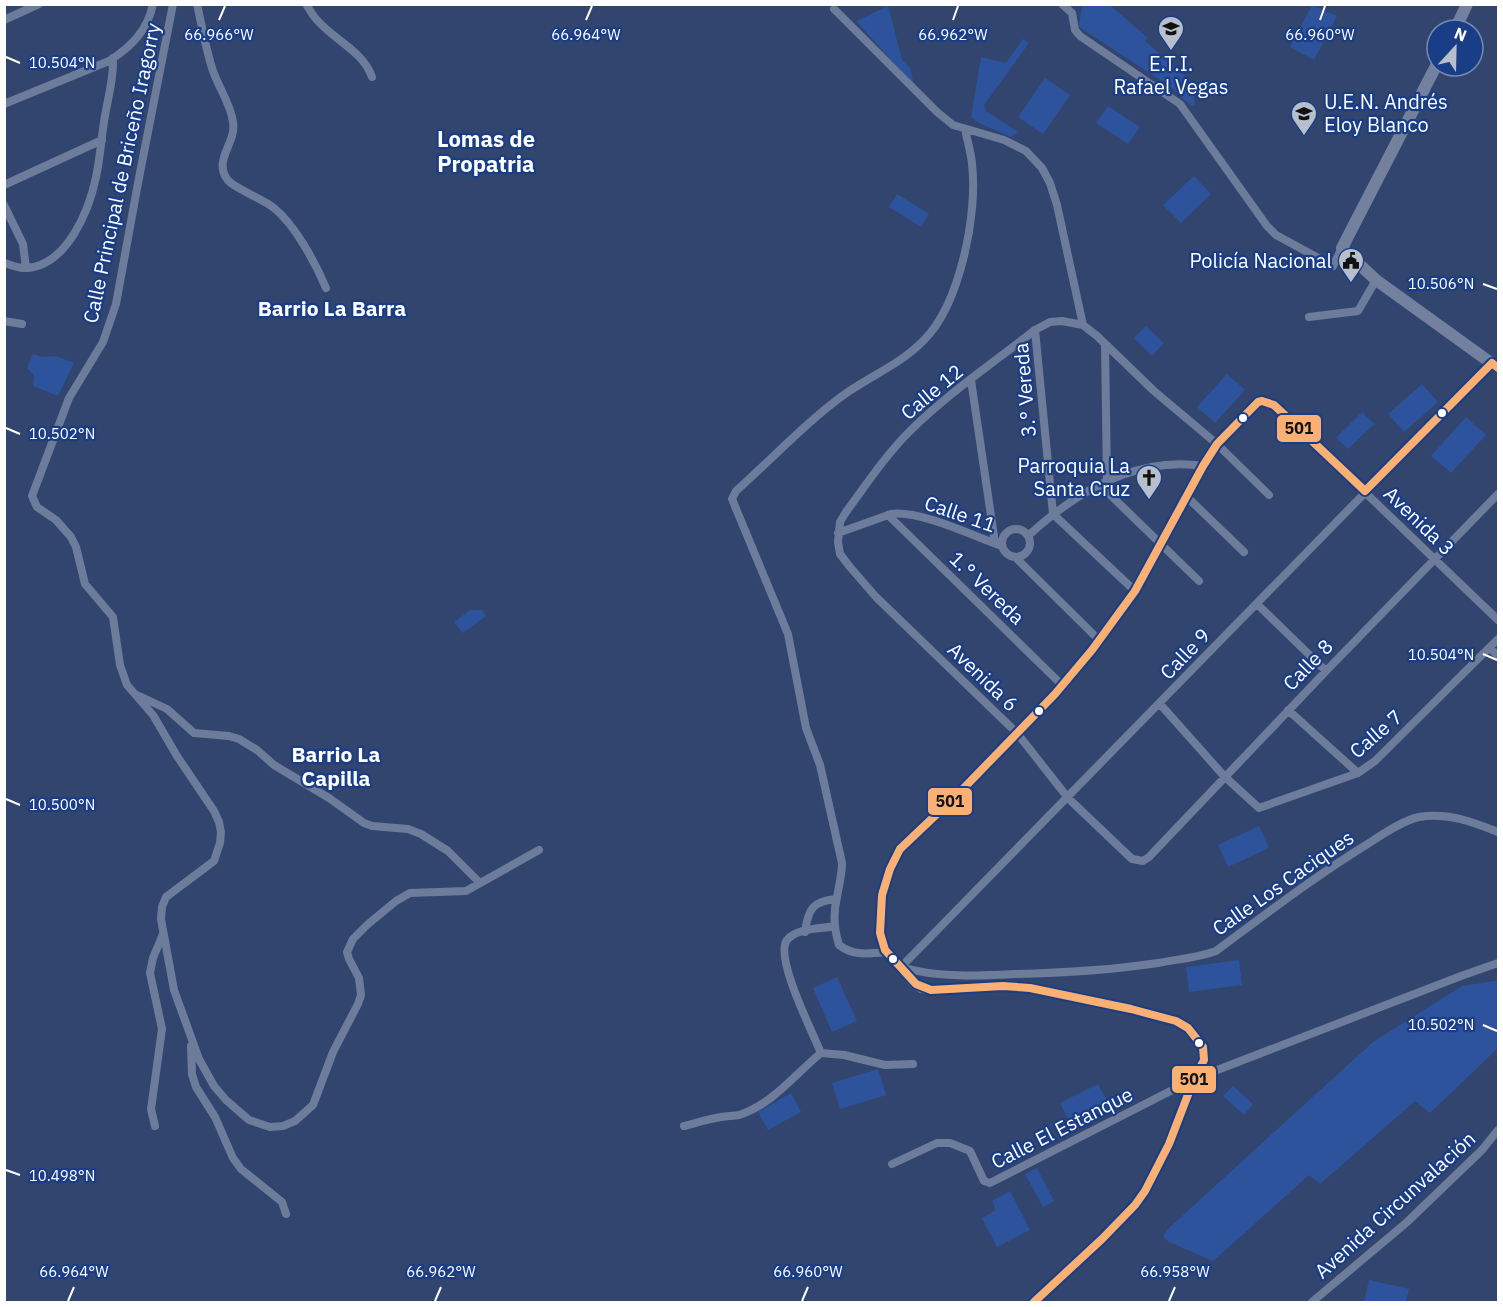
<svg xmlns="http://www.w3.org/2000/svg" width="1503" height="1307" viewBox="0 0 1503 1307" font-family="'IBM Plex Sans',sans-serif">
  <rect width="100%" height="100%" fill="#32456e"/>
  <path fill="#2d539d" d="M1082,5H1110L1148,38L1145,41L1192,82L1195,105L1191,106L1171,87L1079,27Z
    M1312,5L1337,16L1314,60L1290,47Z
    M888,6L902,60L910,68L914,85L856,21Z
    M1023,39L1029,43L984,105L986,111L1018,132L1011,137L979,123L971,117L981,57L1006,63Z
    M1045,78L1070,95L1043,134L1018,117Z
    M1108,106L1140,127L1128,144L1096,123Z
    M1194,176L1211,194L1181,223L1163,205Z
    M897,194L929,214L921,227L889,207Z
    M1146,326L1164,343L1152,356L1134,338Z
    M33,354L42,357L56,356L74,363L58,396L33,386L34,375L27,368Z
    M1227,374L1245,390L1215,423L1197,407Z
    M1422,384L1438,402L1404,432L1388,414Z
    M1362,412L1374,424L1348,449L1336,438Z
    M1466,417L1486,435L1451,473L1431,456Z
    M470,610H482L486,616L463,633L454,622Z
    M1259,826L1269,848L1228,867L1218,845Z
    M1239,960L1242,985L1189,992L1186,967Z
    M837,977L857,1021L832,1032L813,988Z
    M1494,981L1498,982V1048L1430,1113L1415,1101L1320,1184L1309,1175L1213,1261L1169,1242L1164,1238V1234L1170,1227L1373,1042L1462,986Z
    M878,1069L886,1095L840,1109L832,1083Z
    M1098,1084L1110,1106L1071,1125L1060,1103Z
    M1233,1086L1253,1104L1244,1115L1223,1096Z
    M791,1093L801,1112L768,1130L758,1112Z
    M1037,1168L1054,1201L1043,1207L1025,1174Z
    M1010,1191L1030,1230L997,1247L982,1218L996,1210L992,1201Z
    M1369,1280L1409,1289L1406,1302H1364Z"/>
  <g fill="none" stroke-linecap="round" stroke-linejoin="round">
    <path stroke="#6e7c9b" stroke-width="8" d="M173,4L138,183L116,304L103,342L69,398L32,496L37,507L56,520L71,537L76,547L85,584L113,617L120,665L127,685L153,715L177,756L214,811L219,822L221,832L220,843L214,861L166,897L162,907L161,919L174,990L199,1059L214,1086L226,1100L249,1120L270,1127L283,1126L295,1121L313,1105L333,1052L358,1004L361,995L359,978L349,959L347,952L353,939L367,925L396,901L410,893L466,891L539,850
      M197,4C202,27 206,50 213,71C219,88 231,105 233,122C237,142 213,160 227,179C233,188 263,199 274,208C295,225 315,262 326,288
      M306,4C310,10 313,16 317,20C334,40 363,51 372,77
      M1062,4L1072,13L1075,30L1080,36L1180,104L1267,226L1276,235L1333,266L1342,248
      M834,9L937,112L953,125L1004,140L1026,151L1042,168L1050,183L1057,205L1083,325
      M4,20L39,4
      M4,104L109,61C131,47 148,30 153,4
      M4,185L102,140
      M4,205L23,244L26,268
      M4,263C12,265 19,269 27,268C67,265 89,211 96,177C100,159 101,141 104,122C107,100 114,81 113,58
      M1309,317L1358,311L1376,280
      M4,321L22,324
      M1035,330L1053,514L1135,591
      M1105,344L1107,481
      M971,380L995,543
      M1099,484L1199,581
      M1269,495L1217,444L1154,391L1097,336L1083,325L1062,321L1050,322L1035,330C993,363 947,394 909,432C885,456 866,485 846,512L840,522L838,542L840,554L850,567L876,597L1017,733L1068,798L1132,859L1143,861L1149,857L1326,671L1498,494
      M1186,496L1244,552
      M888,515L1062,685
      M1002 543a14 14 0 1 1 28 0a14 14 0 1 1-28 0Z
      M838,533L891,514C920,510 973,536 1002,546
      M1029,535C1076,492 1135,456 1203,466
      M1015,557L1099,640
      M1257,604L1326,671
      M1490,648L1498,656
      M137,695L167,709L194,733L229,736L239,739L257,750L274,765L329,798L364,823L372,826L408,829L421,834L448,851L480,883
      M1160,704L1224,776L1259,808L1358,773L1375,761L1498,639
      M1288,710L1358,773
      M805,932C808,909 813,901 836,899
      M886,952C869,954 853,956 839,945C834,929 833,913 837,897C839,885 842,875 842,863L820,765L806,728L788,634L732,499L736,491C772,459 806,422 845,394C872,375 901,364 924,340C960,304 978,214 972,164C971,152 967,140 965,129
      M901,967L1492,363
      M901,967C938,978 976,976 1015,974C1063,973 1110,970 1158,963C1177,959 1198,958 1216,951C1266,914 1314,877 1366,845C1380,836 1403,820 1419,817C1447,812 1473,822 1498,832
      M191,1046L192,1074L196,1087L215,1117L233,1158L241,1169L282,1202L286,1214
      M821,1053C813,1033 774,957 787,940C796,928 821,929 835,926
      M821,1053L844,1055L885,1065L913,1064
      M155,1126L151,1109L162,1029L150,973L153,958L163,934
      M684,1126C696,1123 708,1119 721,1117C727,1116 733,1116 739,1115C772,1105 796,1073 821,1053
      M892,1164L937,1143H950L970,1151L984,1181L990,1183L1194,1079L1461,976L1498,963
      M1034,1302L1102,1239L1135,1205L1145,1191L1169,1144L1194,1079L1204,1060L1203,1047L1188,1028L1176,1021L1131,1009L1030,988L1003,986L931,990L921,989L913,984L886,952L882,943L879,931L881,901L895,857L900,849L959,793L1055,694L1092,650L1135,591L1203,466L1217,444L1258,402L1262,401L1274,405L1498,620
      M1312,1302L1406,1223L1482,1150L1498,1130"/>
    <path stroke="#73819f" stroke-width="12" d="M1455,30L1467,4
      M1437,64L1342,248L1376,280L1498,368"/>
    <defs>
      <path id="bus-1" d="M1034,1302L1102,1239L1135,1205L1145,1191L1169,1144L1194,1079L1204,1060L1203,1047L1188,1028L1176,1021L1131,1009L1030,988L1003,986L931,990L916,984L885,950L880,933L882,895L890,869L900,849L959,793L1055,694L1092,650L1135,591L1203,466L1217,444L1258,402L1262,401L1274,405L1365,491L1492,363L1498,368"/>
    </defs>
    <use href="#bus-1" stroke="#193d86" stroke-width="12"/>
    <use href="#bus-1" stroke="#fab073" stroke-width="8"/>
  </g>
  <path fill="none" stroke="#fff" stroke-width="2" d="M219,20L225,6M586,20L592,6M953,20L958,6M1320,20L1325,6M6,57L20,63M1483,284L1497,289M6,428L20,434M1483,654L1497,660M6,799L20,805M1483,1025L1497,1031M6,1170L20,1175M68,1301L74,1287M435,1301L441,1287M802,1301L808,1287M1169,1301L1175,1287"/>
  <defs>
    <symbol id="school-pin" viewBox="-11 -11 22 30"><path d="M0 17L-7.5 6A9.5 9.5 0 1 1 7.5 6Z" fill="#b7becc" stroke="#193d86"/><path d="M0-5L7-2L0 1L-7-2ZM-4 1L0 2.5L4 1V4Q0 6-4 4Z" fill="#111"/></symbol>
    <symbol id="civic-pin" viewBox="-11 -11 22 30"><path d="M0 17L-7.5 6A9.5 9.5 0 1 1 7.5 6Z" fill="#b7becc" stroke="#193d86"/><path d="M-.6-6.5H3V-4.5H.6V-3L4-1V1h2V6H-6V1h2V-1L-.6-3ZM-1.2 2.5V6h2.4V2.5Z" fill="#111"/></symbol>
    <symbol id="church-pin" viewBox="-11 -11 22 30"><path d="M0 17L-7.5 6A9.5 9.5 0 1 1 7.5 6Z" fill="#b7becc" stroke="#193d86"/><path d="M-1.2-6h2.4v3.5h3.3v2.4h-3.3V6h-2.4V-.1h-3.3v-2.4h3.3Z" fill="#111"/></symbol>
  </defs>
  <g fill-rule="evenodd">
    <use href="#school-pin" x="1156" y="14" width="30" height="40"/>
    <use href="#school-pin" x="1289" y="99" width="30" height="40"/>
    <use href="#civic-pin" x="1336" y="246" width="30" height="40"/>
    <use href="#church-pin" x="1134" y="463" width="30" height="40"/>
  </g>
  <g fill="#fff" stroke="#193d86" stroke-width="2">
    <circle cx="1442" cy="413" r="5"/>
    <circle cx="1243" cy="418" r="5"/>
    <circle cx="1039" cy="711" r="5"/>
    <circle cx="893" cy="959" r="5"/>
    <circle cx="1199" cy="1043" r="5"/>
  </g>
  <g text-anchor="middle" stroke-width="4.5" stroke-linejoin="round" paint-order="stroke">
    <g font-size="20" fill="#fff" stroke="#193d86" text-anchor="end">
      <text x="1171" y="71" text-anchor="middle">E.T.I.<tspan x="1171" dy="23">Rafael Vegas</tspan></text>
      <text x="1324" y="109" text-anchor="start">U.E.N. Andrés<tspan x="1324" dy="23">Eloy Blanco</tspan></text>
      <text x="1332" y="268">Policía Nacional</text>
      <text x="1130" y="473">Parroquia La<tspan x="1130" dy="23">Santa Cruz</tspan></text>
    </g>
    <g font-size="20" fill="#fff" stroke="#193d86">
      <text transform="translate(122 173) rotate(-78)" y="7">Calle Principal de Briceño Iragorry</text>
      <text transform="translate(1025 390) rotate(-95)" y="7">3.° Vereda</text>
      <text transform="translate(932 392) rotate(-40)" y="7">Calle 12</text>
      <text transform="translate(960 514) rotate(19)" y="7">Calle 11</text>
      <text transform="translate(1419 521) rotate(44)" y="7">Avenida 3</text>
      <text transform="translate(987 588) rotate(44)" y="7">1.° Vereda</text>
      <text transform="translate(1185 654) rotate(-46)" y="7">Calle 9</text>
      <text transform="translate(1308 665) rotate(-46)" y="7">Calle 8</text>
      <text transform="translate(983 677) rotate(44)" y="7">Avenida 6</text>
      <text transform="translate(1376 734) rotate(-41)" y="7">Calle 7</text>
      <text transform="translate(1283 883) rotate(-35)" y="7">Calle Los Caciques</text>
      <text transform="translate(1062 1128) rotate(-27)" y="7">Calle El Estanque</text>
      <text transform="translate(1395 1205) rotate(-42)" y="7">Avenida Circunvalación</text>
    </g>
    <g font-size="21" font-weight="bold" fill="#fff" stroke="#193d86">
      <text x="332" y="316">Barrio La Barra</text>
      <text x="336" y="762">Barrio La<tspan x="336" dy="24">Capilla</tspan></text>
    </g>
    <g font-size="22" font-weight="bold" fill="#fff" stroke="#193d86">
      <text x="486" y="147">Lomas de<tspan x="486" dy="25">Propatria</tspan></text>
    </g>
  </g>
  <g font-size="15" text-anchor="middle" fill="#fff" stroke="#193d86" stroke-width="4.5" stroke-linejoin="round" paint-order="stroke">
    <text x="219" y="40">66.966°W</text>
    <text x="586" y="40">66.964°W</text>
    <text x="953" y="40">66.962°W</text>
    <text x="1320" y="40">66.960°W</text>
    <text x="62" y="68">10.504°N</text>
    <text x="1441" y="289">10.506°N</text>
    <text x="62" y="439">10.502°N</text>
    <text x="1441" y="660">10.504°N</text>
    <text x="62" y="810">10.500°N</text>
    <text x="1441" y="1030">10.502°N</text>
    <text x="62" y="1181">10.498°N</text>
    <text x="74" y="1277">66.964°W</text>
    <text x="441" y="1277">66.962°W</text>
    <text x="808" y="1277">66.960°W</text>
    <text x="1175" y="1277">66.958°W</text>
  </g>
  <g stroke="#193d86" stroke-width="2">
    <rect x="1276" y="414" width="46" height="29" rx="6" fill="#fab073"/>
    <rect x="927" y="787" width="46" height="29" rx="6" fill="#fab073"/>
    <rect x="1171" y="1065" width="46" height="29" rx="6" fill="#fab073"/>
  </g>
  <g font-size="16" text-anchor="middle" font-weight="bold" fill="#111">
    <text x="1299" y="434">501</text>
    <text x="950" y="807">501</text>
    <text x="1194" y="1085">501</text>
  </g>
  <rect width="1503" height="1307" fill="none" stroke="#ffffff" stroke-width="12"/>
  <g transform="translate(1455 48) rotate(22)"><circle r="28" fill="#193d86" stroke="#758bb6" stroke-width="1.5"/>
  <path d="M0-4.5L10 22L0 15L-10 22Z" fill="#b7becc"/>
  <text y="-9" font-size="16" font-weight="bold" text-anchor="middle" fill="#ffffff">N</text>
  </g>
</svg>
